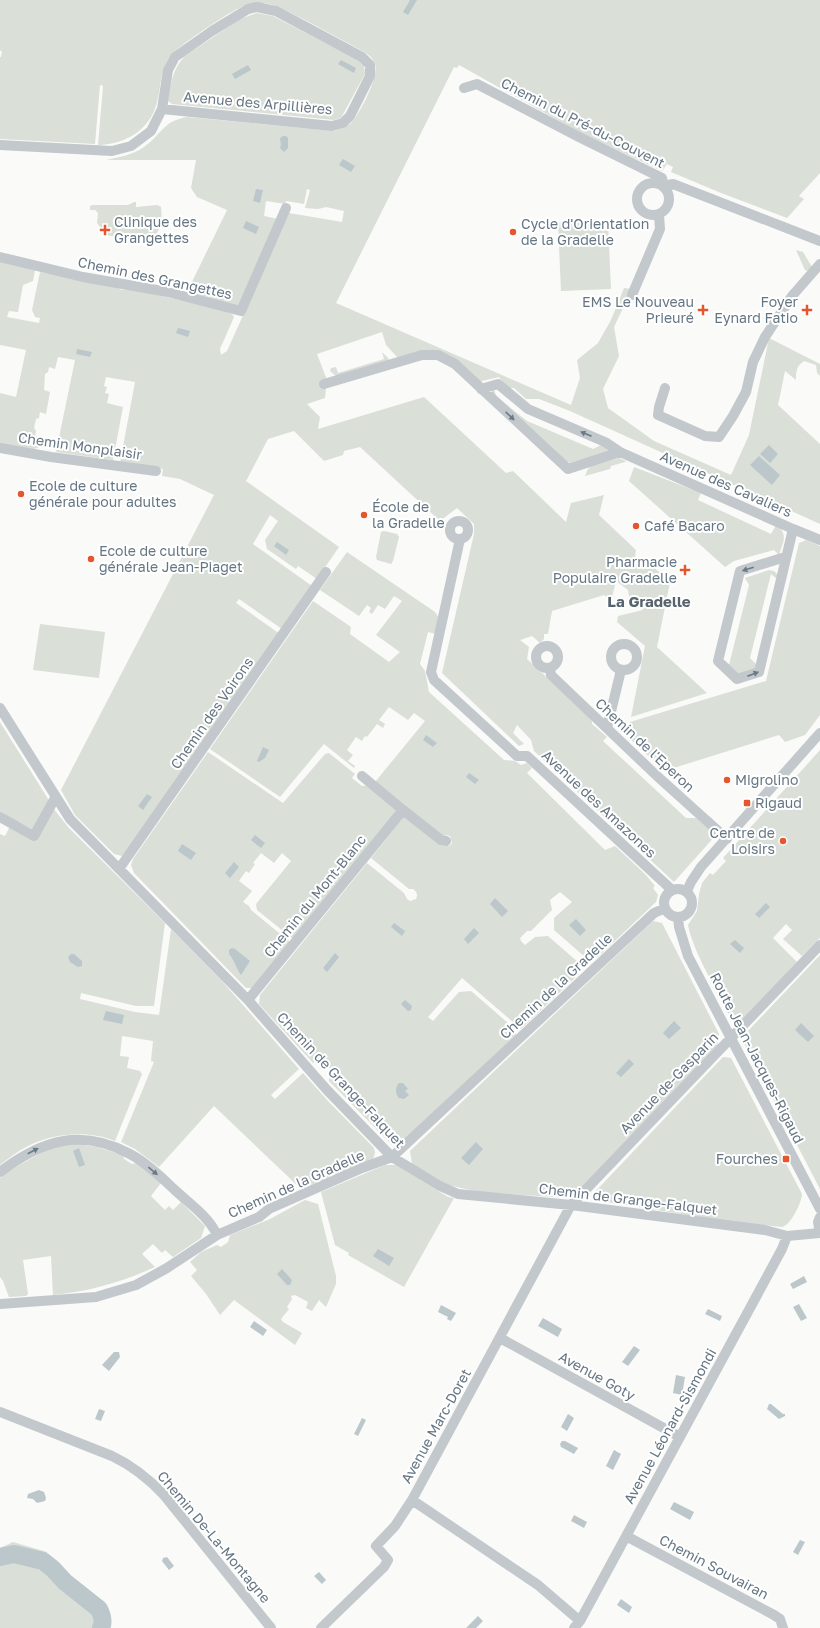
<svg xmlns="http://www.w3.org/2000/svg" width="820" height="1628" viewBox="0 0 820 1628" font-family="'Golos Text',sans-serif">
  <rect width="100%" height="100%" fill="#fafaf8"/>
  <path fill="#dadfd7" d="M0,0H820V173L799,196L804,199L787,218L721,193L671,172L673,167L667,164L662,171L581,133L459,65L457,68L454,67L336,303L571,405L580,378L577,360L598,343L611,320L624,288L632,289L614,327L619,356L603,389L608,408L654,441L731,475L749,435L769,338L820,364V376L817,373L816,365L804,361C796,366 796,372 796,380L785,371L778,405L820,444V524L570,411L539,399H526L514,388H507L499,377L478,382L449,355L398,358L386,345L382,332L317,354L327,380L325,398L307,404L320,417L318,429L424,397L506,473L513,471L566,522L571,503L604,495L599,515L636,550L634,563L646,560L670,582L657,647L707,693L631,717L645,646L617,622L618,616L643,610L629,596L628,590L616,581L611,601L604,595L552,611L548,634H544V639L540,643L532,636L520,640L529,647L527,659L592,719V724L607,737L603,741L686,818H696L716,835L674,882L534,751L531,740L517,725L513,733L524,744L519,746L442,673L474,534V524L457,508L440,521L360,447L344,451L343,455L324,461L294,431L268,439L246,481L339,547L317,579L298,566L296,569L267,549L265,540L278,521L270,515L253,544L312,586L282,629L239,599L236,603L280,634L126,854L122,856L114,854L75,815L61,790L214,495L180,479L162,476L163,469L120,463L135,382L106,377L104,386L107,387L105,393L109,394L107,403L123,407L113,460L56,452L75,360L58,357L55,369L49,367L48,372L45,374L44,390L50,392L46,414L40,412L39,418L36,419L34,428L36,431L35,436L41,437L38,448L33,449L0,444V393L16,397L26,350L0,345V261L35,270L33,281L23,285L18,312L9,311L7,317L39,323L40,318L35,317L32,310L40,272L119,286V289L124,290L126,288L216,308L232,314L234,317L220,349L221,355L227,351L289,213L342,222L344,211L326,207L318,209L305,208L310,190L307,189L304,204L286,201L285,204L266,201L264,216L278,219L239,306L188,293L190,286L227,210L197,197L191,188L196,160H106C119,157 133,155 144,147C162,134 163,121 187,117L334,131C340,129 346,128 351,123C360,113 379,77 375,64C372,56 366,53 359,49C340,39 322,29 303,19C292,14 281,7 270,4C262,2 253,3 246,5C233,9 178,46 170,56C160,70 161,87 157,102C150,131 125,144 98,145L103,86L100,85L95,144L0,139V57H1L2,52L0,50Z
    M257,13L273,16L360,61L364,65L365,74L341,118L334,120L172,104L168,101C171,84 172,69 185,56L240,19Z
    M134,202H136V207L157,205L161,207L162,224L152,241H133L107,235L97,223L98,213L95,210H90V206L93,205H128Z
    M608,222L611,289L561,291L558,223Z
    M796,250L803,252L812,267L808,271L805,270Z
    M382,352L389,359L387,362L337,377L330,371L331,368L336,367L338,373L384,359Z
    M494,389L496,396L527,421L593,449L603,444L609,452L571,463L562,460L491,392Z
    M619,458L626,461L625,462L611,466L610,469L585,476L588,469L591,466Z
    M634,467L701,493L698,500L771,534L776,525C789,534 783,542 779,555L774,550L734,561L725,567L629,481Z
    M384,531L397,534L399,537L393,561L391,564L377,560L376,557L381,532Z
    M806,540L820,546V715L805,735L785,742L779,735L664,771L627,736L630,722L766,681L799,543Z
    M347,552L435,612L439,618L436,634L428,632L420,664L425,671L429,692L504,760L515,761L521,765L527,763L532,768L527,773L605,850L615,846L645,874L655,886L653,888L658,895L656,902L598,957H585L554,930V918L572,902L560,892L550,900L552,910L531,931H527L520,938L521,941L525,945L535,937L548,936L579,963V974L521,1029L462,978L428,1017L433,1021L459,992L471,991L515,1029L516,1035L402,1142L392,1145L329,1081V1078L334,1071L318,1060L313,1063L259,1004L260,995L367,863L404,893L407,899L410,901L416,899C418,894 417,892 413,889H409L371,858L405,815L443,846H449L452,843L450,836L446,835L442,836L375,782L425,721L414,713L408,720L389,707L379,720L385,724L383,728L377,724L367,737L365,736L362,741L356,737L347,750L353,755L348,761L355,766L354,768L324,744L280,797L210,749L313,601L351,627L350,634L389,662L400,652L376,635L402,601L394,596L385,609L378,605L372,614L369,612L371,608L367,605L359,616L320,590Z
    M769,570L774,571L777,574V579L771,574L750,658L757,665L754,671L739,674L729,665L749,585L745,578Z
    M40,624L105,632L99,678L33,670Z
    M0,722L50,802L34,830L0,813Z
    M820,750V938L802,956L783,939L792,930L786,924L773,938L797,962L741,1021L732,1020C719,994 693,952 688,925L697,911L699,894L702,883L710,873L713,875L726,861L723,858Z
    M208,752L283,803L325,754L329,753L355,774L352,778L362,786L369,785L397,811L293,939L257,910L256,904L291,861L282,853L274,863L261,853L253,863L255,864L249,873L246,871L239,881L252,891L243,902L249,906L251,910L290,942L253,988H246L134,873L131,865L133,859Z
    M53,808L69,828L165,923L154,1006H136L81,993L80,999L135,1012L159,1015L171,929L221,980L299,1069L271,1095L275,1099L303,1073L328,1101L374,1148L375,1153L373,1159L301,1189L214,1106L159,1167L135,1149L121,1142L154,1062L151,1061L153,1041L122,1036L120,1056L129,1057L127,1068L140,1071L142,1074L115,1141C89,1130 53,1133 28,1146C18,1151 9,1158 0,1165V834L5,836L10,826L35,839Z
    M653,921L662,923L719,1034L717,1046L584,1186L569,1198L479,1192L448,1185L412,1164L410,1151Z
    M820,955V1189L745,1045L747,1032Z
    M723,1057L731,1058L802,1194C802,1202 791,1225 782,1227L732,1222L594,1200L591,1196Z
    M76,1144L97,1147L123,1155L124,1159L132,1164L137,1163L161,1183L151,1196L165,1210L169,1206L173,1210L181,1202L205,1226L201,1238L173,1257L165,1250L162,1253L153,1244L142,1254L155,1267C120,1283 90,1291 53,1295L51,1256L23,1260L28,1294L26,1296L9,1297L3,1281L0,1277V1178L5,1173L50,1148Z
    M385,1165H396L448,1197L454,1198L404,1287L348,1255L349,1253L335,1245L321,1192Z
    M305,1200L318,1204L336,1276V1284L326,1307L319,1300L312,1311L306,1308L308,1302L295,1295L291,1296L292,1299L287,1307L289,1309L281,1319L283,1322L302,1333L295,1345L234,1300L220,1315L206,1294L191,1276L197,1270L190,1262L201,1252L217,1245L221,1247L228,1242L230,1235L270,1219Z
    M13,1542L47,1552V1560L105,1604L108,1628H0V1548Z"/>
  <path fill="#bbc7cb" d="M410,0H417L408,15L403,12Z
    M341,60L356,68L354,73L338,64Z
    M248,65L251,70L235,79L232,74Z
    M283,136H286L288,138V148L284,152L280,148L281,145L280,138Z
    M343,159L355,166L351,172L339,165Z
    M256,189L263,190L260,203L253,201Z
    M246,221L259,227L256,234L243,228Z
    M178,328L190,331L188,337L176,333Z
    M77,349L92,352L90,357L76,354Z
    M769,445L778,454L770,463L760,454Z
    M759,456L780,475L772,485L750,465Z
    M277,542L289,550L286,555L274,546Z
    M426,735L437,743L433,747L423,740Z
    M263,747L269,750L265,758L259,762L257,761Z
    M469,773L479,780L475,784L466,777Z
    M147,794L152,797L143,810L138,806Z
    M255,835L265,843L261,848L251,840Z
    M182,844L196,853L191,860L178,851Z
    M234,862L239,867L230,878L225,873Z
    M495,898L508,911L502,917L490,904Z
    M766,903L770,907L759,918L755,914Z
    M576,919L586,930L580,936L569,925Z
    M394,923L405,931L402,936L391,927Z
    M474,928L479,933L468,944L464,939Z
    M735,940L744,948L740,953L730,944Z
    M232,948L235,949L250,961L241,975C236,968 235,961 229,954V950Z
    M335,953L339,957L327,972L323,968Z
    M71,954H74L82,961V966L78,967L70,962L68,957Z
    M405,1000L412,1006L411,1010L408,1011L401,1004Z
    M106,1011L124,1015L122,1024L103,1020Z
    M674,1021L681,1028L669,1039L663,1033Z
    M801,1023L814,1036L808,1042L795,1030Z
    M629,1059L634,1064L621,1077L616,1073Z
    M399,1083H403L408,1089L405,1091L409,1095L404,1099L399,1098C395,1093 395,1088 399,1083Z
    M476,1142L483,1149L469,1165L461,1158Z
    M79,1148L85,1165L79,1167L73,1151Z
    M378,1249L394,1258L389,1266L373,1256Z
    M282,1269L292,1280L290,1285H287L277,1274Z
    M804,1276L807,1282L793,1289L790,1284Z
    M799,1304L807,1318L801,1321L793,1307Z
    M441,1305L456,1313L451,1321L447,1319L448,1317L438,1312Z
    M708,1309L722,1316L720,1321L705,1314Z
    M543,1318L562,1329L558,1337L538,1326Z
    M254,1321L267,1330L263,1336L250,1327Z
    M634,1346L640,1350L628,1366L622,1362Z
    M114,1352H119L120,1357L109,1371L102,1365Z
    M676,1375L685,1377L682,1395L673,1393Z
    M769,1404H771L783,1414H785V1416L779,1419L767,1409Z
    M99,1409L105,1411L101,1421L95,1419Z
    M568,1414L574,1418L567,1431L561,1427Z
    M362,1418L366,1420L358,1436L354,1434Z
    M562,1441H565L578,1448L574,1454L561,1447L560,1444Z
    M614,1450L621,1454L613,1470L606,1466Z
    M39,1490L44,1492L46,1498L45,1501L37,1503L33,1499L27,1498L28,1494Z
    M674,1502L694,1512L690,1520L670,1509Z
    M574,1515L587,1522L584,1528L571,1521Z
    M800,1540L805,1542L798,1555L793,1552Z
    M167,1557L174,1566L169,1570L162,1561L163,1558Z
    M319,1572L326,1580L322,1584L314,1576Z
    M621,1599L632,1607L629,1613L617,1605Z
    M478,1616L483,1621L476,1628H466Z"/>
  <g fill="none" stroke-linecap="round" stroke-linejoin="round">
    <path stroke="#bbc7cb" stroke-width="18" d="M0,1557L14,1554L43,1561L53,1569L65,1582L99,1609C102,1615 104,1622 101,1628"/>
    <path stroke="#c3c8cc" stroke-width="10" d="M464,88L477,84L579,137L662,178L664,186L673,184L820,241
      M0,145L112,151L131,146L151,131L162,109L168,70L175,57L212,31L248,9L257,7L276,11L362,57L370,65V76L350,116L343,123L332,126L162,109
      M637 199a16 16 0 1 1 32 0a16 16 0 1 1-32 0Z
      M0,257L83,277L168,292L241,311L286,208
      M632,295L660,229L659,215
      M324,384L422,355H438L455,364L568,469L620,452
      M665,388L659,407L658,415L705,436L719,437L733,416L746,392L753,362L765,337L792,296L820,264
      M481,389L498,384L528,409L605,442L620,452L793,529L820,540
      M0,448L51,457L156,471
      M450 530a9 9 0 1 1 18 0a9 9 0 1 1-18 0Z
      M460,539L431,672L434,680L517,756H527L672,890
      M785,557L740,571L718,661L737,679L759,672L793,529
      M611 657a13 13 0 1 1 26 0a13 13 0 1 1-26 0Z
      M536 657a11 11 0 1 1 22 0a11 11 0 1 1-22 0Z
      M550,668L551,675L657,776L727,839
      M0,708L70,819L248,1000L327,1090L392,1157L440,1186L458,1194L571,1205L765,1230L787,1236L820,1233
      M607,728L621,670
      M403,810L441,840L446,841
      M0,817L34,836L55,798
      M119,869L326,572
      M664 903a14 14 0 1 1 28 0a14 14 0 1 1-28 0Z
      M687,891L691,882L701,867L820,733
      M678,917L679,927L688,956L820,1209
      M248,1000L403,810L362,776
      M0,1172C42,1140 81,1128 130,1154C147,1163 162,1178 176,1191C190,1204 209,1217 217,1235
      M820,1217L818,1222L820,1233
      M0,1304L96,1297L136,1285L167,1268L217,1235L259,1217L269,1209L362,1168L392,1157L654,913L665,908
      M500,1338L680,1437
      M0,1412L112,1456C133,1466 149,1479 164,1495L271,1628
      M626,1536L774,1615L780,1619L783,1628
      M580,1621L538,1585L412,1500L571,1205L820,945
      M321,1628L384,1567L388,1560L376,1546L395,1526L412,1500
      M574,1628L580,1621L782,1249L787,1236"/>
  </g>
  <defs><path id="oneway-solid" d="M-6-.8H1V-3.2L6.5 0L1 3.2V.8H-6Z"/></defs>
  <g fill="#6a7a87">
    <use href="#oneway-solid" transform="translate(510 416) rotate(43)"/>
    <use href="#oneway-solid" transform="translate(586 434) rotate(-157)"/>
    <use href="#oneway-solid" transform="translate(748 569) rotate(163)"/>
    <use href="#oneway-solid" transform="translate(753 674) rotate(-21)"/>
    <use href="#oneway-solid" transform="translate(33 1151) rotate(-27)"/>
    <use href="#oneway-solid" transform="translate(153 1171) rotate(40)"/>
  </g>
  <g fill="#e4572e" stroke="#fff" stroke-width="1.5">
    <path d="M103 224h4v4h4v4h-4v4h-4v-4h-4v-4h4z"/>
    <circle cx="513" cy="232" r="4"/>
    <path d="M701 304h4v4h4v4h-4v4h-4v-4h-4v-4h4z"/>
    <path d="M805 304h4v4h4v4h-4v4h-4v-4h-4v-4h4z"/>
    <circle cx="21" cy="494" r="4"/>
    <circle cx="364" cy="515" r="4"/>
    <circle cx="636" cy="526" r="4"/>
    <circle cx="91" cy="559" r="4"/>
    <path d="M683 564h4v4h4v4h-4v4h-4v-4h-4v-4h4z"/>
    <circle cx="727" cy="780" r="4"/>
    <rect x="743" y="799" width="8" height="8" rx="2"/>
    <circle cx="783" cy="841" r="4"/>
    <rect x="782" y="1155" width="8" height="8" rx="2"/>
  </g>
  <g text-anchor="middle" stroke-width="4" stroke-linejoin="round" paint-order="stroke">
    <g font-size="14" fill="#657683" stroke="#fff">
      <text transform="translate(258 103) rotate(5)" y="5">Avenue des Arpillières</text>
      <text transform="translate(583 123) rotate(27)" y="5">Chemin du Pré-du-Couvent</text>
      <text transform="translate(155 278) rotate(12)" y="5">Chemin des Grangettes</text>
      <text transform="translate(80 446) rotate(8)" y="5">Chemin Monplaisir</text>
      <text transform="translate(726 484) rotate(24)" y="5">Avenue des Cavaliers</text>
      <text transform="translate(212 713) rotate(-55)" y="5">Chemin des Voirons</text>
      <text transform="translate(645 745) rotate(43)" y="5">Chemin de l'Eperon</text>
      <text transform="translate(599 804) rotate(43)" y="5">Avenue des Amazones</text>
      <text transform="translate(315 896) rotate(-51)" y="5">Chemin du Mont-Blanc</text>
      <text transform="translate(556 986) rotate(-43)" y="5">Chemin de la Gradelle</text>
      <text transform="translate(757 1058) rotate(63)" y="5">Route Jean-Jacques-Rigaud</text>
      <text transform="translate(341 1080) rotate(47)" y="5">Chemin de Grange-Falquet</text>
      <text transform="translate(669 1083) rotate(-46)" y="5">Avenue de-Gasparin</text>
      <text transform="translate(296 1184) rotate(-24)" y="5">Chemin de la Gradelle</text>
      <text transform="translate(628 1199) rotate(7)" y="5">Chemin de Grange-Falquet</text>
      <text transform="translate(597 1376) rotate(29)" y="5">Avenue Goty</text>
      <text transform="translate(436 1426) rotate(-61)" y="5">Avenue Marc-Doret</text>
      <text transform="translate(670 1426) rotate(-61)" y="5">Avenue Léonard-Sismondi</text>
      <text transform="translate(214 1537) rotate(50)" y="5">Chemin De-La-Montagne</text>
      <text transform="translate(714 1567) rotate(28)" y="5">Chemin Souvairan</text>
    </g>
    <g font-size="14" fill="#657683" stroke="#fff" text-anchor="start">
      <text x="114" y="227">Clinique des<tspan x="114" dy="16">Grangettes</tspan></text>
      <text x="521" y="229">Cycle d'Orientation<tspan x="521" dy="16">de la Gradelle</tspan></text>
      <text x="694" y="307" text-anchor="end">EMS Le Nouveau<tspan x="694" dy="16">Prieuré</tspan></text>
      <text x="798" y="307" text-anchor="end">Foyer<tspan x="798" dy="16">Eynard Fatio</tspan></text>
      <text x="29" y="491">Ecole de culture<tspan x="29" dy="16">générale pour adultes</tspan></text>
      <text x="372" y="512">École de<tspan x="372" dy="16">la Gradelle</tspan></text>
      <text x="644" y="531">Café Bacaro</text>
      <text x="99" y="556">Ecole de culture<tspan x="99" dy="16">générale Jean-Piaget</tspan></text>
      <text x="677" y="567" text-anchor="end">Pharmacie<tspan x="677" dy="16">Populaire Gradelle</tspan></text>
      <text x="735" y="785">Migrolino</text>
      <text x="755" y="808">Rigaud</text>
      <text x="775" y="838" text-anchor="end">Centre de<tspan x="775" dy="16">Loisirs</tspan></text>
      <text x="778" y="1164" text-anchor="end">Fourches</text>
    </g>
    <g font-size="15" font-weight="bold" fill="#57646e" stroke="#fff">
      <text x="649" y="607">La Gradelle</text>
    </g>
  </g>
</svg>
